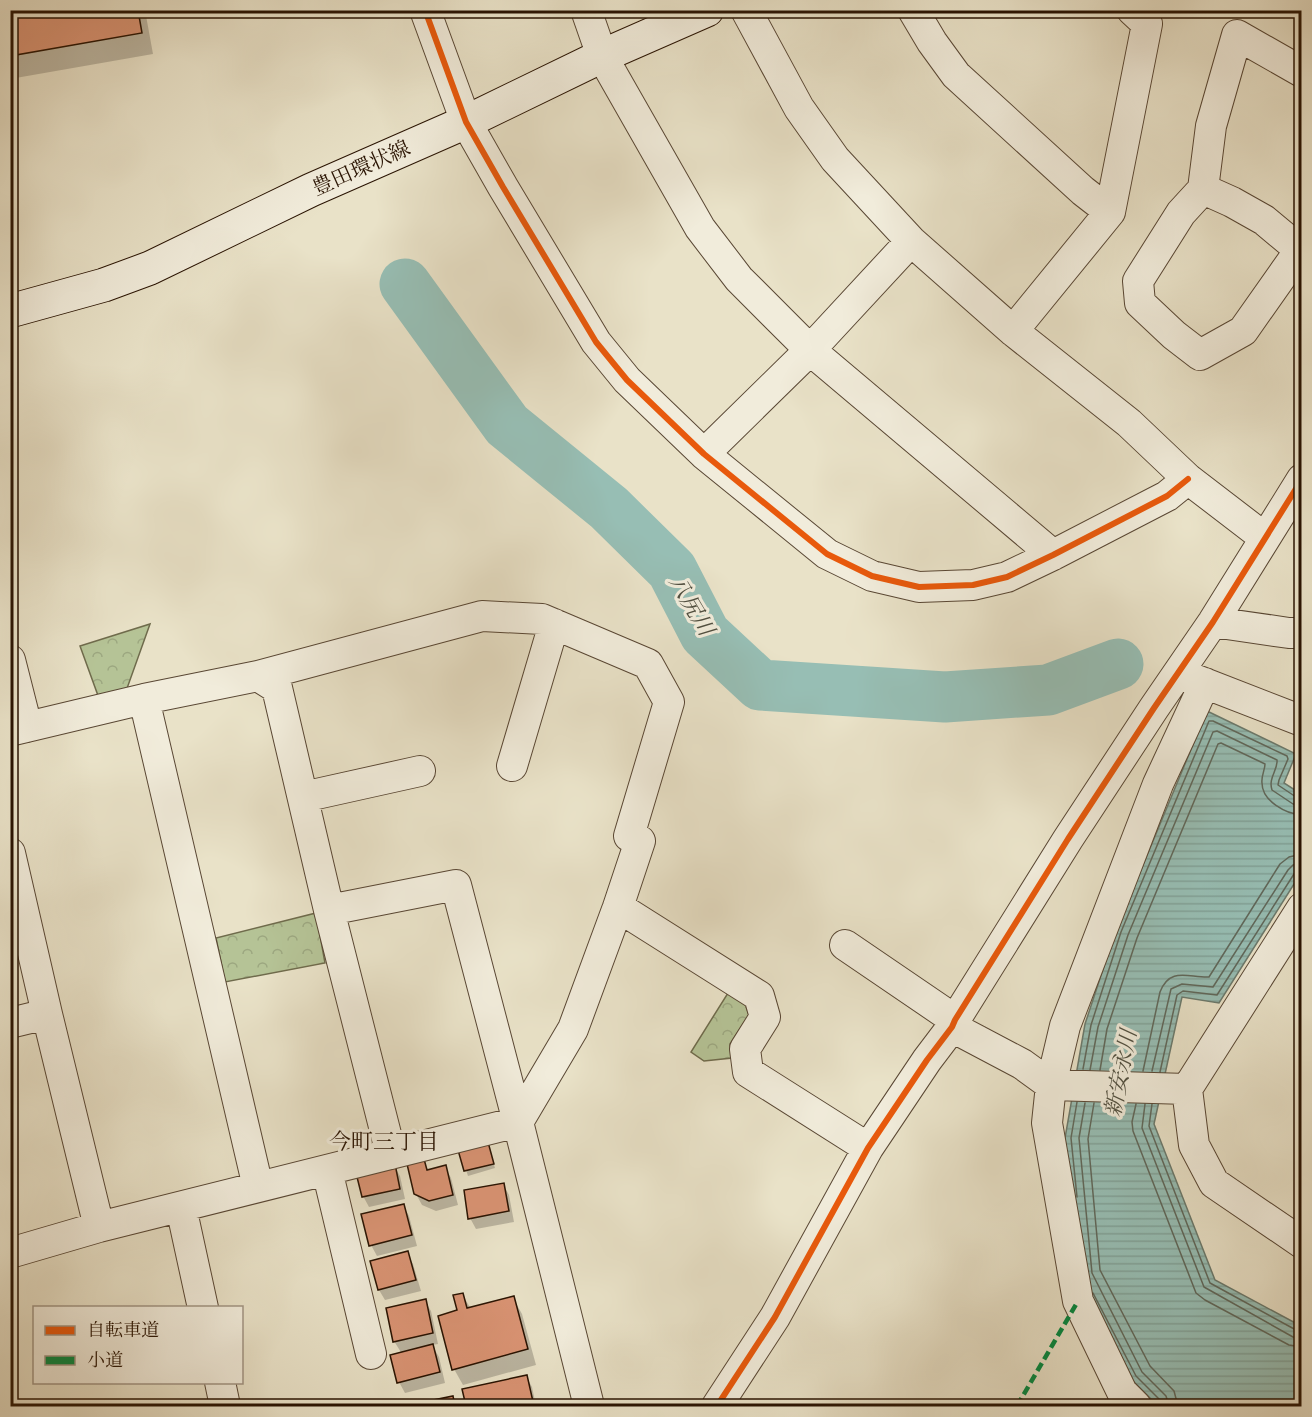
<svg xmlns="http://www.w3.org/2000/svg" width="1312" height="1417" viewBox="0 0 1312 1417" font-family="'Libre Bodoni','Noto Serif JP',serif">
  <defs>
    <pattern id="forest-crowns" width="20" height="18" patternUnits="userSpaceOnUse" patternTransform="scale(1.5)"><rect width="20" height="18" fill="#b5c396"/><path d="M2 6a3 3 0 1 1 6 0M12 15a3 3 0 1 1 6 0" fill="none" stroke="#9ca780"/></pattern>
    <pattern id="water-rules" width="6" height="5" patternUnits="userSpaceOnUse" patternTransform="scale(1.5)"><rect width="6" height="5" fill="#97beb4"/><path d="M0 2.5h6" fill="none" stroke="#82a299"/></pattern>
  </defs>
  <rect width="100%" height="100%" fill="#e9e2c8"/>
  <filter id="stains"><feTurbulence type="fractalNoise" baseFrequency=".00333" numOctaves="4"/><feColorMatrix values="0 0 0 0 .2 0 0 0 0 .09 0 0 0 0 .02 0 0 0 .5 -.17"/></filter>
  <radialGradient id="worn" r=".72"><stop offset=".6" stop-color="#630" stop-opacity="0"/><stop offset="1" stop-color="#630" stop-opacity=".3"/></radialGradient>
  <path fill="url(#forest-crowns)" stroke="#6f6b4c" stroke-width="1.5" d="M150,624L125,694L100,701L80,646Z
    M316,913L325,963L225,982L216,938Z
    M728,993L745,1004L749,1015L730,1044L732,1058L704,1061L691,1052Z"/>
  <path fill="url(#water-rules)" stroke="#6b7a6d" stroke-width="1.5" d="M1207,711L1296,754L1284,783L1301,794V873L1219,1003L1182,997L1154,1124L1215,1280L1301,1326V1406H1158L1132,1380L1078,1276L1065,1138L1085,1024L1116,930Z"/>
  <path fill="#0003" d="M10,10H145L153,54L10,79Z
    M487,1143L495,1168L468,1176L460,1151Z
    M423,1161L429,1171L445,1167L451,1178L458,1205L436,1211L422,1205L416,1194Z
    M394,1166L400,1176L405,1199L369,1207L363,1196Z
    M503,1184L509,1195L514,1222L476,1229L470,1218Z
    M403,1205L409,1216L417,1246L377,1256L371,1245Z
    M407,1253L413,1264L421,1291L385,1300L379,1290Z
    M462,1294L471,1309L513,1298L522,1314L536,1365L463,1385L454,1369L459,1311Z
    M425,1301L431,1311L438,1344L432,1345L439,1357L445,1383L405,1393L399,1382L402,1354L394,1341Z
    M526,1376L532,1387L536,1406H467L464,1390Z
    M452,1398L457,1406H411Z"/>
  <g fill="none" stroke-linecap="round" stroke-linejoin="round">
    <path stroke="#60685b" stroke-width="1.5" d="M1083,1069L1091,1025L1121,932L1209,721H1213L1287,756L1288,759L1279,780L1278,785L1296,797L1302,798
      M1090,1070L1098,1027L1128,935L1213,732L1217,731L1277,760C1278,770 1268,778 1272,790L1293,804L1302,806
      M1100,1070L1107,1029L1137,938L1218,744L1221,743L1265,764C1265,770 1261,776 1262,783C1262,801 1286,814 1302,815
      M1143,1071L1160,992C1170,966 1189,978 1209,977L1280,864L1289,857L1302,854
      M1152,1071L1171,989L1182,984L1213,987L1288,870L1293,865L1302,863
      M1160,1072L1177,995L1183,991L1217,995L1294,874L1302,871
      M1085,1103L1079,1138L1092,1273L1142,1372L1166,1396L1169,1406
      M1094,1103L1088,1139L1100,1270L1150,1366L1174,1391L1178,1406
      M1136,1104L1132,1122L1133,1131L1196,1293L1205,1300L1289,1345L1302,1347
      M1145,1104L1142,1128L1204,1287L1293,1337L1302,1338
      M1152,1104L1149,1126L1210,1283L1296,1330L1302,1331
      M1077,1197L1071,1138L1077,1102
      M1093,1293L1136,1376L1160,1400L1162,1406"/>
    <path stroke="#97beb4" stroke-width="51" d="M405,284L507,425L609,508L672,570L705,634L760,685L945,697L1048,690L1118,664"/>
  </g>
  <path fill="#d99373" stroke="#291302" stroke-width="1.5" d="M10,10H138L142,33L10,56Z
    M488,1142L494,1164L464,1171L458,1150Z
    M424,1159L427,1170L446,1165L453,1195L429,1201L414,1194L407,1164Z
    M395,1164L400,1189L362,1197L356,1173Z
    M504,1183L509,1211L468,1219L464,1190Z
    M404,1204L412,1235L369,1246L361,1214Z
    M408,1251L416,1280L378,1290L370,1261Z
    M463,1293L467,1308L514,1296L528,1349L452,1370L438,1316L457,1310L453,1295Z
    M426,1299L433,1333L393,1342L386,1308Z
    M433,1344L440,1372L397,1383L390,1355Z
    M527,1375L534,1406H466L462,1389Z
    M453,1396L455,1406H404Z"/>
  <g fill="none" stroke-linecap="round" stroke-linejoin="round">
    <defs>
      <path id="minor" d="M425,10L466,122L503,187L596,342L627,380L704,454L827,554L872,576L919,587L973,585L1007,577L1053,555L1167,496L1188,479
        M586,10L602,56L700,228L739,279L810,350L1053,555
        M746,10L799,108L835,159L911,241L1013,331L1129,423L1188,479L1265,538
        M913,10L932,42L956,75L1083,191L1110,212
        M1302,72L1237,35L1211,126L1203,189L1181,213L1138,281L1140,303L1174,335L1200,355L1243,331L1300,250L1302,251
        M1203,189L1232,202L1264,220L1300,250
        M1013,331L1110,212L1147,24L1132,10
        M704,454L810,350L911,241
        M1213,622L1289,633H1302
        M10,660L27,727
        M258,676L482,616L542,619L648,664L669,702L629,836L640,841L618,907L573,1029L518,1122
        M1186,676L1302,721
        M144,699L258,1187
        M10,731L144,699L258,676L277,688L329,910L391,1154
        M512,766L554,624
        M303,797L420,771
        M10,853L47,1014L99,1227
        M618,907L759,996L765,1017L745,1049L748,1072L868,1148
        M1302,908L1187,1089L1194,1145L1214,1183L1302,1243
        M329,910L456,885L518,1122
        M845,945L955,1020
        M10,1023L47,1014
        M952,1027L1022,1064L1051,1085L1187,1089
        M327,1170L371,1354
        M181,1207L203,1308
        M10,1253L99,1227L518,1122L589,1406
        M220,1382L225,1406
        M717,1406L775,1317L868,1148L927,1060L952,1027L955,1020L1068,839L1154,708L1213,622L1302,479
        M1136,1406L1122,1392L1078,1301L1047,1123L1051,1085L1065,1026L1158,784L1205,683"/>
      <path id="secondary" d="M10,311L104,285L150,268L311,190L466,122L602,56L707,10"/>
    </defs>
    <use href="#minor" stroke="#594734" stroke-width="32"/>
    <use href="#secondary" stroke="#291302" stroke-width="35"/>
    <use href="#minor" stroke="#f1ecdb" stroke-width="30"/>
    <use href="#secondary" stroke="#f1ecdb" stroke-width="33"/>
    <path stroke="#00873e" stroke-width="4.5" stroke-dasharray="9 4.5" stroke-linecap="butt" d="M1017,1406L1078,1301"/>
    <defs>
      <path id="cycleway" d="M425,10L466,122L503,187L596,342L627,380L704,454L827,554L872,576L919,587L973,585L1007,577L1053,555L1167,496L1188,479
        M717,1406L775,1317L868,1148L927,1060L952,1027L955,1020L1068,839L1154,708L1213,622L1302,479"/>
    </defs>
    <use href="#cycleway" stroke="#f1ecdb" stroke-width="10"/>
    <use href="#cycleway" stroke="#e8590c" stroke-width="6"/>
  </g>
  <g text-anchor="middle" stroke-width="6" stroke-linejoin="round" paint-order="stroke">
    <g font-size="21" fill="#291302" stroke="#f1ecdb">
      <text transform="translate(361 168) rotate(-24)" y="7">豊田環状線</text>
    </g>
    <g font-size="22" font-style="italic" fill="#504f40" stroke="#f1ecdb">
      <text transform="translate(692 605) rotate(59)" y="8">八尻川</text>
      <text transform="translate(1120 1073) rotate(-79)" y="8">新安永川</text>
    </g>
    <g font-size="22" fill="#291302" stroke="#f1ecdb">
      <text x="384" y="1149">今町三丁目</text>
    </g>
  </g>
  <rect width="1312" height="1417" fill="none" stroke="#e9e2c8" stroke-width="36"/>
  <rect x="12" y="12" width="1288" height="1393" fill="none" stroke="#291302" stroke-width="3"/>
  <rect x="18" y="18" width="1276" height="1381" fill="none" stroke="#291302" stroke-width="1.5"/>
  <rect x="33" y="1306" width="210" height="78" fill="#f1ecdb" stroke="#a19584" stroke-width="1.5"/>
  <rect x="45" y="1326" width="30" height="9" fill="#e8590c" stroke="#a19584" stroke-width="1.5"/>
  <text x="87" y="1336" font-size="18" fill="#291302">自転車道</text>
  <rect x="45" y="1356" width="30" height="9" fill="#00873e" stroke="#a19584" stroke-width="1.5"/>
  <text x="87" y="1366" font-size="18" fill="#291302">小道</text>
  <rect width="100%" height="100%" filter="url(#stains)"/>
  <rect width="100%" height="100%" fill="url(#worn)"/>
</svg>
